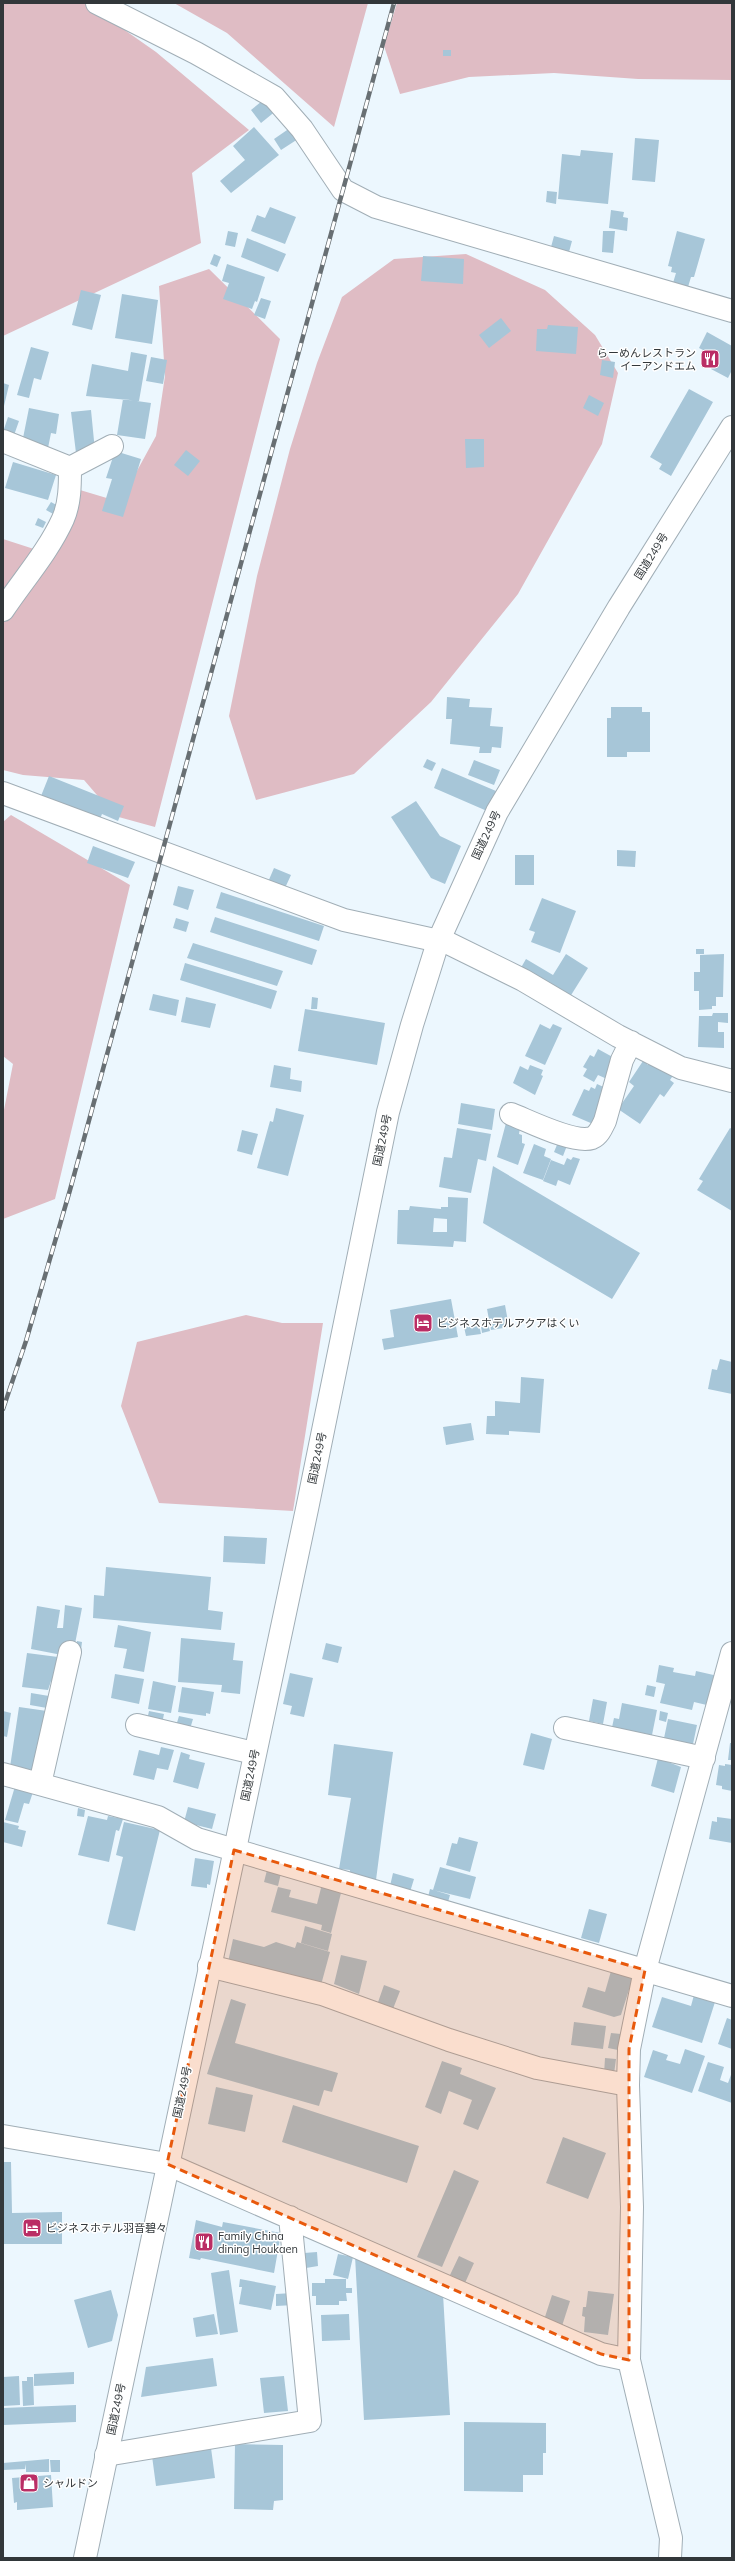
<svg xmlns="http://www.w3.org/2000/svg" width="735" height="2561" viewBox="0 0 735 2561" font-family="Mulish,'Noto Sans JP',sans-serif">
  <rect width="100%" height="100%" fill="#ecf7fe"/>
  <path fill="#dfbcc4" d="M3,3H86L156,52L249,130L192,173L201,243L3,336Z
    M174,3H368L334,127L227,33Z
    M397,3H732V80L638,79L554,73L469,77L400,94L384,46Z
    M466,254L545,290L595,335L618,373L602,444L518,594L431,702L354,774L256,800L229,716L257,576L290,449L317,363L342,297L394,259Z
    M209,269L280,339L155,827L115,816L84,780L23,775L3,770V539L37,550L80,490L120,502L156,436L165,376L159,286Z
    M11,815L130,885L55,1199L3,1219V1115L13,1064L3,1056V822Z
    M246,1315L282,1323H323L293,1511L159,1503L121,1406L137,1342Z"/>
  <path fill="#a7c6d8" fill-rule="evenodd" d="M443,50H451V56H443Z
    M267,97L277,110L261,123L251,110Z
    M254,127L279,155L231,193L220,181L245,160L233,146Z
    M290,128L298,139L281,150L274,139Z
    M635,138L659,140L655,182L632,180Z
    M581,150L613,153L608,204L558,199L562,154L580,156Z
    M547,191L557,192L556,204L546,202Z
    M270,207L296,217L285,244L251,231L257,215L265,218Z
    M611,210L624,212L623,217L628,218L627,231L609,228Z
    M228,231L238,233L235,247L225,245Z
    M603,231H615L613,253L602,252Z
    M677,231L705,239L694,277H691L688,287L673,283L676,273L671,272L672,267L668,266Z
    M554,236L572,241L569,252L551,247Z
    M247,238L286,254L278,272L241,257Z
    M214,254L221,257L217,267L210,264Z
    M423,256L464,259L463,284L421,281Z
    M227,264L265,277L257,302L255,301L252,309L223,299L229,283L222,281Z
    M81,290L101,295L92,330L72,325Z
    M122,294L158,300L152,344L115,338Z
    M261,298L271,301L265,319L254,315Z
    M501,318L511,331L489,348L479,335Z
    M548,325L578,327L576,354L536,351L537,329H547Z
    M707,332L732,346V370L728,378L711,369L714,363L704,358L707,352L699,348Z
    M31,347L49,352L41,380L34,378L29,398L17,395Z
    M131,352L147,355L139,401L86,396L92,364L128,371Z
    M151,357L167,360L163,384L146,381Z
    M602,360L615,362L613,378L600,375Z
    M3,383L9,385L4,406H3Z
    M689,389L713,402L671,476L659,469L662,464L650,457Z
    M589,395L604,403L598,416L583,408Z
    M123,399L151,403L145,439L117,435Z
    M29,408L59,414L56,434L51,433L48,448L22,443Z
    M91,410L95,451L76,453L71,412Z
    M8,417L19,421L13,438L3,432Z
    M465,439H484V467L466,468Z
    M186,450L200,461L188,476L174,465Z
    M115,451L141,459L123,517L102,511L112,479L106,478Z
    M13,462L56,475L48,500L5,488Z
    M51,502L60,507L55,515L46,510Z
    M38,518L46,522L43,528L35,525Z
    M447,697L470,699L469,707L492,708L490,726L503,727L501,748L492,747L491,753H479L480,747L450,744L452,719H446Z
    M611,707H642V712H650V752H627V757H607V718H611Z
    M427,759L436,763L432,771L423,767Z
    M474,760L500,770L494,785L468,775Z
    M442,768L496,791L487,811L434,788Z
    M49,776L124,806L118,821L102,814L100,819L41,796Z
    M416,801L440,836L461,846L445,884L431,878L391,817Z
    M93,846L135,862L128,878L87,863Z
    M617,850L636,851L635,867L617,866Z
    M515,855H534V885H515Z
    M274,868L291,875L285,888L268,882Z
    M178,886L194,890L188,910L173,905Z
    M221,892L324,926L319,941L216,908Z
    M542,898L576,911L560,953L531,942L535,932L529,930Z
    M215,917L317,950L312,965L210,932Z
    M176,918L189,922L186,932L173,928Z
    M193,943L283,971L277,986L187,958Z
    M696,949H704V954H696Z
    M566,954L588,968L568,1000L519,971L526,959L553,975Z
    M724,954L723,997H716V1006H712V1009L699,1010V991H694V972H700V955Z
    M185,963L277,991L271,1009L180,980Z
    M153,994L179,1000L176,1016L149,1010Z
    M186,997L216,1004L210,1028L181,1022Z
    M312,997L318,998L317,1009H311Z
    M305,1009L385,1023L377,1065L298,1051Z
    M713,1013H728V1023L718,1022V1032H724V1048L698,1047L699,1016H712Z
    M540,1024L550,1029L553,1024L562,1028L545,1065L525,1056Z
    M598,1049L618,1060L607,1079L598,1075L594,1082L583,1076L587,1069L583,1067L590,1055L594,1057Z
    M652,1059L674,1074L670,1080L674,1083L664,1097L660,1094L640,1124L618,1109L634,1086L629,1082L643,1061L648,1065Z
    M274,1065L291,1068L290,1079L302,1081L301,1092L270,1087Z
    M530,1065L543,1070L541,1075L543,1076L535,1095L513,1083L520,1066L528,1070Z
    M597,1084L608,1089L593,1124L572,1115L584,1089L589,1091L591,1087L595,1089Z
    M461,1103L495,1109L492,1130L458,1124Z
    M276,1108L304,1115L288,1176L257,1168L270,1121L273,1122Z
    M506,1123L520,1128L519,1134L522,1135V1143L525,1144L518,1165L497,1157Z
    M457,1128L491,1134L486,1161L478,1159L471,1193L439,1187L444,1157L452,1158Z
    M730,1128L732,1129V1211L697,1190L703,1181L699,1179Z
    M242,1130L258,1134L252,1155L237,1151Z
    M559,1140L568,1143L563,1156L554,1152Z
    M534,1144L546,1149L544,1156L551,1159L543,1180L523,1173Z
    M573,1157L580,1159L570,1185L558,1180L556,1186L543,1181L551,1160L564,1165L567,1158L571,1160Z
    M493,1166L640,1253L612,1299L483,1223Z
    M448,1197L468,1198L466,1242L454,1241L453,1247L397,1244L398,1210H409L410,1206L441,1209V1207H448ZM434,1218L447,1219V1232H433Z
    M451,1299L458,1337L384,1350L382,1339L394,1337L390,1310Z
    M505,1305L509,1327L491,1330L487,1309Z
    M479,1324L481,1334L466,1336L464,1327Z
    M488,1324L490,1331L482,1333L481,1326Z
    M720,1359L732,1362V1394L708,1389L712,1369L717,1370Z
    M521,1377L544,1379L540,1433L509,1431V1435L486,1434L487,1416H495V1401L520,1403Z
    M471,1423L474,1440L446,1445L443,1427Z
    M224,1536L267,1538L265,1564L223,1562Z
    M106,1567L211,1577L208,1610L223,1612L221,1630L93,1618L94,1595L104,1596Z
    M65,1605L82,1608L74,1649L62,1655L31,1649L37,1606L60,1610L57,1628H63Z
    M118,1625L151,1632L144,1672L123,1668L127,1649L114,1647Z
    M181,1638L235,1643L233,1660L243,1661L240,1694L221,1692L222,1685L178,1682Z
    M77,1641L82,1642L81,1650H76Z
    M326,1643L342,1647L338,1663L322,1659Z
    M27,1653L58,1657L55,1682L51,1681L48,1690L22,1687Z
    M659,1665L674,1668L673,1672L695,1676L696,1671L718,1676L711,1706L694,1702L692,1710L660,1703L665,1684L656,1682Z
    M290,1673L313,1678L304,1717L290,1714L292,1706L283,1704Z
    M115,1674L144,1679L139,1704L111,1698Z
    M153,1681L176,1686L171,1713L148,1709Z
    M647,1685L656,1687L654,1697L645,1695Z
    M182,1687L214,1692L210,1714L206,1713V1716L178,1712Z
    M31,1693L49,1696L47,1708L30,1705Z
    M593,1699L607,1702L603,1724L589,1721Z
    M622,1703L657,1710L652,1735L642,1733L641,1738L611,1732L614,1718L619,1719Z
    M19,1707L47,1711L42,1746L37,1745L33,1770L10,1767Z
    M3,1711L11,1713L7,1737L3,1736Z
    M149,1711L164,1714L162,1724L147,1720Z
    M660,1711L668,1713L666,1722L659,1720Z
    M179,1716L193,1719L190,1729L176,1726Z
    M668,1719L697,1725L693,1744L687,1743L686,1748L663,1743Z
    M531,1733L552,1739L544,1770L523,1765Z
    M730,1743H732V1760H728Z
    M334,1744L393,1752L383,1826L369,1824L383,1826L376,1880L349,1876L350,1870L339,1869L351,1798L328,1795Z
    M161,1747L174,1750L168,1770L157,1768L154,1780L133,1775L139,1750L159,1755Z
    M181,1752L190,1755L189,1759L205,1763L198,1789L173,1782Z
    M658,1758L681,1767L674,1793L651,1786Z
    M725,1764L732,1765V1791L722,1789V1786L716,1785L719,1765L725,1766Z
    M16,1783L34,1789L29,1804L24,1803L18,1823L5,1820Z
    M188,1807L216,1814L212,1829L184,1822Z
    M78,1808L85,1810L84,1817L77,1816Z
    M88,1816L107,1820L108,1816L123,1819L119,1831L116,1830L109,1862L78,1855Z
    M717,1817L732,1819V1843L709,1839L712,1821L717,1822Z
    M3,1822L19,1826L18,1829L26,1831L22,1847L3,1842Z
    M124,1822L160,1830L135,1931L107,1924L123,1857L116,1855Z
    M459,1837L478,1842L470,1872L446,1865L452,1843L457,1844Z
    M195,1858L214,1861L210,1885L207,1884V1888L191,1886Z
    M440,1867L476,1877L470,1899L433,1890Z
    M267,1870L281,1873L278,1886L264,1882Z
    M393,1873L414,1879L410,1892L390,1886Z
    M322,1884L342,1889L331,1933L321,1930L322,1925L271,1912L278,1887L291,1890L289,1897L317,1904Z
    M430,1889L450,1895L448,1902L428,1897Z
    M589,1909L607,1914L599,1943L581,1938Z
    M305,1926L332,1934L328,1951L301,1943Z
    M233,1939L264,1947L276,1942L295,1948L297,1942L330,1952L321,1985L228,1962Z
    M341,1955L367,1961L359,1994L334,1984Z
    M611,1971L633,1977L621,2015L614,2017L582,2007L588,1987L605,1992Z
    M384,1985L400,1991L391,2014L376,2008Z
    M694,1995L715,2002L702,2043L652,2027L662,1997L691,2006Z
    M231,1999L246,2004L235,2043L338,2073L332,2092L324,2090L319,2106L207,2074Z
    M727,2018L732,2020V2049L718,2044Z
    M574,2022L606,2026L603,2049L571,2045Z
    M611,2033L621,2034L618,2050L608,2048Z
    M685,2049L705,2056L692,2093L644,2077L653,2050L668,2055L666,2060L680,2064Z
    M605,2058L616,2059L614,2074H604Z
    M442,2061L462,2068L460,2074L496,2088L478,2130L463,2124L472,2100L449,2091L441,2114L425,2107Z
    M708,2062L724,2067L720,2080L728,2083L732,2072V2103L698,2091Z
    M216,2087L253,2095L245,2132L208,2124Z
    M293,2105L419,2146L407,2183L282,2142Z
    M563,2137L606,2153L588,2199L546,2183Z
    M3,2162H11L12,2213L62,2212V2244H3Z
    M454,2170L479,2181L442,2267L417,2257Z
    M196,2220L222,2227L223,2222L281,2233L274,2273L201,2258L200,2260L189,2258Z
    M317,2252L318,2266L306,2268L304,2253Z
    M338,2254L353,2257L348,2279L333,2275Z
    M355,2256L443,2294L450,2415L364,2420Z
    M459,2256L474,2263L465,2283L450,2275Z
    M229,2270L238,2332L220,2335L211,2273Z
    M240,2279L276,2286L271,2310L239,2304L242,2287H239Z
    M325,2279H346V2288H352V2293H346L347,2301H339V2305H316V2296H312V2283H325Z
    M111,2290L118,2315L112,2341L88,2348L74,2300Z
    M588,2291L614,2294L608,2335L584,2332L585,2317L582,2316L583,2307H586Z
    M293,2293L294,2305L276,2306V2294Z
    M552,2295L570,2301L562,2326L544,2320Z
    M214,2314L218,2334L196,2337L193,2318Z
    M349,2314L350,2340L322,2341L321,2315Z
    M213,2358L217,2386L141,2397L146,2367Z
    M74,2372V2384L34,2386V2374Z
    M19,2376L20,2405L3,2406V2377Z
    M284,2376L288,2411L264,2413L260,2378Z
    M27,2377H33L34,2405L23,2406L22,2381H27Z
    M76,2405V2422L3,2425V2408Z
    M464,2422L546,2423V2453H543V2475H523V2492L464,2491Z
    M235,2444L283,2445V2500L274,2501L273,2510L234,2509Z
    M211,2448L215,2478L156,2486L152,2456Z
    M49,2459V2472H26V2464L25,2469L3,2470V2463Z
    M50,2460H60V2472H51Z
    M51,2475L53,2507L17,2510V2502L14,2503L12,2478Z"/>
  <g fill="none" stroke-linecap="round" stroke-linejoin="round">
    <defs>
      <path id="minor" d="M97,3L196,53L274,97L302,129L343,190L376,207L732,311
        M3,441L70,468L112,446
        M3,610C23,580 48,552 63,519C70,503 70,485 70,468
        M3,793L344,920L448,943L523,980L618,1036L681,1068L732,1081
        M511,1114C529,1121 574,1144 592,1138C599,1135 602,1127 605,1121L622,1060L631,1042
        M137,1725L254,1753
        M565,1728L704,1758
        M3,1774L158,1817L197,1839L732,1996
        M40,1784L70,1652
        M209,1966L322,1994L449,2040L537,2068L628,2085
        M3,2136L167,2164L601,2354L629,2360
        M106,2455L310,2421L290,2217
        M670,2558L671,2538L629,2360L632,2207L628,2085L629,2049L645,1970L732,1653"/>
      <path id="highway" d="M85,2558L307,1509L388,1112L412,1025L438,942L497,812L619,607L732,427"/>
    </defs>
    <use href="#minor" stroke="#a1aeb6" stroke-width="24"/>
    <use href="#highway" stroke="#a1aeb6" stroke-width="24"/>
    <use href="#minor" stroke="#fff" stroke-width="22"/>
    <use href="#highway" stroke="#fff" stroke-width="22"/>
    <defs>
      <path id="rail" d="M3,1409L26,1341L70,1190L394,3"/>
    </defs>
    <use href="#rail" stroke="#686f73" stroke-width="4.5"/>
    <use href="#rail" stroke="#fff" stroke-width="3" stroke-dasharray="9" stroke-linecap="butt"/>
  </g>
  <path fill="#e8590c" fill-opacity="0.2" stroke="#e8590c" stroke-width="3" stroke-dasharray="8 5" stroke-linejoin="round" d="M234,1850L645,1970L629,2049V2360L601,2354L167,2164Z"/>
  <defs>
    <symbol id="restaurant-square" viewBox="-11 -11 22 22"><rect x="-9" y="-9" width="18" height="18" rx="4" fill="#ba2e65" stroke="#fff"/><path d="M-5-6h1v4h1v-4h1v4h1v-4h1v5L-1.5 .5V6h-2V.5L-5-1ZM5-6V6H3V1.5H1.5Q1.5-4 5-6Z" fill="#fff"/></symbol>
    <symbol id="hotel-square" viewBox="-11 -11 22 22"><rect x="-9" y="-9" width="18" height="18" rx="4" fill="#ba2e65" stroke="#fff"/><path d="M-6-4.5h1.5V1H6V5H4.5V3h-9V5H-6ZM-4 0a1.8 1.8 0 1 1 3.6 0ZM.5 0V-2.5h3Q6-2.5 6 0Z" fill="#fff"/></symbol>
    <symbol id="shop-square" viewBox="-11 -11 22 22"><rect x="-9" y="-9" width="18" height="18" rx="4" fill="#ba2e65" stroke="#fff"/><path d="M-5-2.5h2.3a2.7 3.5 0 0 1 5.4 0H5L5.5 6h-11ZM-1.5-2.5h3a1.5 2.3 0 0 0-3 0Z" fill="#fff"/></symbol>
  </defs>
  <g fill-rule="evenodd">
    <use href="#restaurant-square" x="699" y="348" width="22" height="22"/>
    <use href="#hotel-square" x="412" y="1312" width="22" height="22"/>
    <use href="#hotel-square" x="21" y="2217" width="22" height="22"/>
    <use href="#restaurant-square" x="193" y="2231" width="22" height="22"/>
    <use href="#shop-square" x="18" y="2472" width="22" height="22"/>
  </g>
  <g text-anchor="middle" stroke-width="3" stroke-linejoin="round" paint-order="stroke">
    <g font-size="11" fill="#32373a" stroke="#fff" text-anchor="start">
      <text x="696" y="357" text-anchor="end">らーめんレストラン<tspan x="696" dy="13">イーアンドエム</tspan></text>
      <text x="437" y="1327">ビジネスホテルアクアはくい</text>
      <text x="46" y="2232">ビジネスホテル羽音碧々</text>
      <text x="218" y="2240">Family China<tspan x="218" dy="13">dining Houkaen</tspan></text>
      <text x="43" y="2487">シャルドン</text>
    </g>
    <g font-size="11" fill="#32373a" stroke="#fff">
      <text transform="translate(651 556) rotate(-58)" y="4">国道249号</text>
      <text transform="translate(486 835) rotate(-65)" y="4">国道249号</text>
      <text transform="translate(382 1140) rotate(-78)" y="4">国道249号</text>
      <text transform="translate(317 1458) rotate(-78)" y="4">国道249号</text>
      <text transform="translate(250 1775) rotate(-78)" y="4">国道249号</text>
      <text transform="translate(182 2092) rotate(-78)" y="4">国道249号</text>
      <text transform="translate(116 2409) rotate(-78)" y="4">国道249号</text>
    </g>
  </g>
  <rect width="735" height="2561" fill="none" stroke="#32373a" stroke-width="8"/>
</svg>
